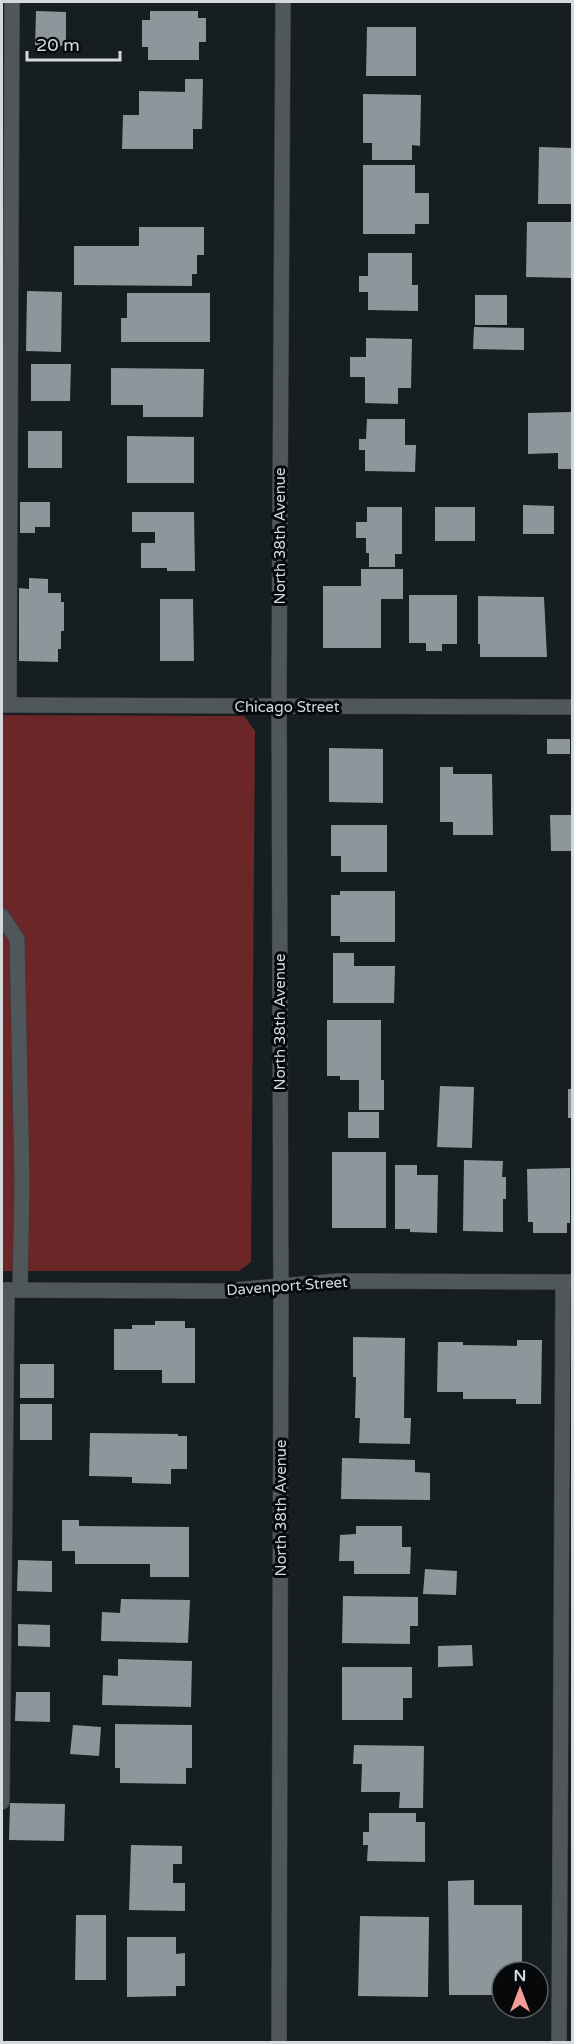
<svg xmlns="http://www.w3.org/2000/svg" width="574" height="2044" viewBox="0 0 574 2044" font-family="'Varela Round',sans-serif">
  <rect width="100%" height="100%" fill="#171e22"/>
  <path fill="#6c2627" d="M2,715L244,716L255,731L251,1262L239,1271H2Z"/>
  <path fill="#8d969b" d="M36,11L66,12V46L35,45Z
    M150,11H198V18H206V42H199V60H148V47H142V20H150Z
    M367,27H416V76H366Z
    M185,79H203L202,129H193V149H122L123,115H139V91L185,92Z
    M363,94L421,95L420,146L412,145V160H372V143H363Z
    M539,147L572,148V204H538Z
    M363,165H415V193H429V224H415V234H363Z
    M527,222H572V278L526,277Z
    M139,227H204V255H197V274H192V286L74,285V246H139Z
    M368,253H412V285H418V311L368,310V292H359V276H368Z
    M27,291L62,292L61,352L26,351Z
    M127,293H210V342H121V318H127Z
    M475,295H507V325H475Z
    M474,327L524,328V350L473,349Z
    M366,338L412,339L411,388H398V404L365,403V377H350V357H366Z
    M31,364H71L70,401H31Z
    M111,368L204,369L203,417H143V405H111Z
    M572,412V469H558V453L528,454V413Z
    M367,419H405V445H416L415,472L365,471V450H359V439H366Z
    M28,431H62V468H28Z
    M127,436L194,437V483H127Z
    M20,502H50V527H35V533H20Z
    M523,505L554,506V534H523Z
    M367,507H402V554H395V567H369V553H366V538H356V522H367Z
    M435,507H475V541H435Z
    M132,512H194L195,571H167V568H141V543H155V532H132Z
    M361,569H403V599H381V648H323V586H361Z
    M29,578L48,579V593H61V602H64V631H61V649H58V662L19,661V588L29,589Z
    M409,595H457V644H442V651H426V643H409Z
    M478,596L544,597L547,657H480V644H478Z
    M160,599H193L194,661H160Z
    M547,739H570V754H547Z
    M329,748L383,749V803L329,802Z
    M440,767H453V774H492L493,835H453V822H440Z
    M550,815H572V851H551Z
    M331,825H387V872H341V856H331Z
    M340,891H395V942H340V936H331V895H340Z
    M333,953H354V966H395L394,1003H333Z
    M327,1020H381V1080H384V1110H359V1080H340V1076H327Z
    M440,1086L474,1087L472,1148L437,1147Z
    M568,1089H572V1118H568Z
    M348,1112H379V1138H348Z
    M332,1152H386V1228H332Z
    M464,1160L503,1161L502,1177H506V1199H503V1232L463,1231Z
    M395,1165H417V1175H438L437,1233L410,1232V1229H395Z
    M570,1168V1223H567V1233H533V1222H528L527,1169Z
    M155,1321H185V1328H195V1383H162V1370H114V1329H132V1325H155Z
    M353,1337L405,1338L404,1418H411L410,1444L359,1443L360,1418H355L356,1377H353Z
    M517,1340H542L541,1404H516V1399H463V1392H437L438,1342H463V1345L517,1346Z
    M20,1364H54V1398H20Z
    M20,1404H52V1440H20Z
    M90,1433L178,1434V1436H187V1469H171V1484L132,1483V1477L89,1476Z
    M342,1458L415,1460V1472L430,1473V1500L341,1499Z
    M62,1520H79V1526L189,1527V1577H150V1564H75V1551H62Z
    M356,1526H402V1547H411L410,1574H354V1561H339L340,1535L356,1534Z
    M18,1560L52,1561V1592L17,1591Z
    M425,1569L457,1571L456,1595L423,1594Z
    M343,1596L418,1597V1626H410V1644L342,1643Z
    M121,1599L190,1600L188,1643L101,1641L102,1612L120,1613Z
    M18,1624L50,1625V1647L18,1646Z
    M472,1645L473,1666L438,1667V1646Z
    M118,1659L192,1661L191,1707L102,1705L103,1675L118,1676Z
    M342,1667H412V1698H403V1720H342Z
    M16,1692H50V1722L15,1721Z
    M115,1724L192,1725V1768H186V1784L120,1783V1768H115Z
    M73,1725L101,1727L99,1756L70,1754Z
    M354,1745L424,1746L423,1808H399L400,1792H361L362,1764H353Z
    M10,1803L65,1804L64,1841L9,1840Z
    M369,1813H416V1822H425V1862L367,1861L368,1845H363V1832H369Z
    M131,1845L182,1846V1864H173V1883H185V1911L129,1910Z
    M474,1880V1905H522V1972H502V1995H449L448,1881Z
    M76,1915H106V1980H75Z
    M360,1916L429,1917L428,1997L358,1996Z
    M127,1937H176V1954L185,1953V1986H176V1996L127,1997Z"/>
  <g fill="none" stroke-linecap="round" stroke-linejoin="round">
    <defs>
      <path id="lane" d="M9,705L12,2
        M2,1802L7,1290
        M559,2042L563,1282"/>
      <path id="street" d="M2,705L572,707
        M2,916L17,939L22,1182L20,1290
        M2,1290L223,1291L338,1281L572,1282
        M279,2042L281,1308L279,689L283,2"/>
    </defs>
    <use href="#lane" stroke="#363a3e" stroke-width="16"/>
    <use href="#street" stroke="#363a3e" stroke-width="16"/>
    <use href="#lane" stroke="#4f575b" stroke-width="15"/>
    <use href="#street" stroke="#4f575b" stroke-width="15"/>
  </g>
  <g text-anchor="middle" stroke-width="6" stroke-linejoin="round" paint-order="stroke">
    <g font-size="15" fill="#d4d9db" stroke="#06080a">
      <text transform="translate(280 536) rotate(-90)" y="5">North 38th Avenue</text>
      <text x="287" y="712">Chicago Street</text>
      <text transform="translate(280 1022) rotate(-90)" y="5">North 38th Avenue</text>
      <text transform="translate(287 1286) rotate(-4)" y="5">Davenport Street</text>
      <text transform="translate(281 1508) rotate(-90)" y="5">North 38th Avenue</text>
    </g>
  </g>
  <rect width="574" height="2044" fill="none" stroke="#d4d9db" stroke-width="6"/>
  <g transform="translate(520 1990)"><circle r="28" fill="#06080a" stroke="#585c5e" stroke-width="1.5"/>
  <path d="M0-4.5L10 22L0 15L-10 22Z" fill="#f59b98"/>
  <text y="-9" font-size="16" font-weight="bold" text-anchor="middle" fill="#d4d9db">N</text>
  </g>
  <path d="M27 51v9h93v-9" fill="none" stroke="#d4d9db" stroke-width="3"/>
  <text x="36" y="51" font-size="18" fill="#d4d9db" stroke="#06080a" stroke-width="4.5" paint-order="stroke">20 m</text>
</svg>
